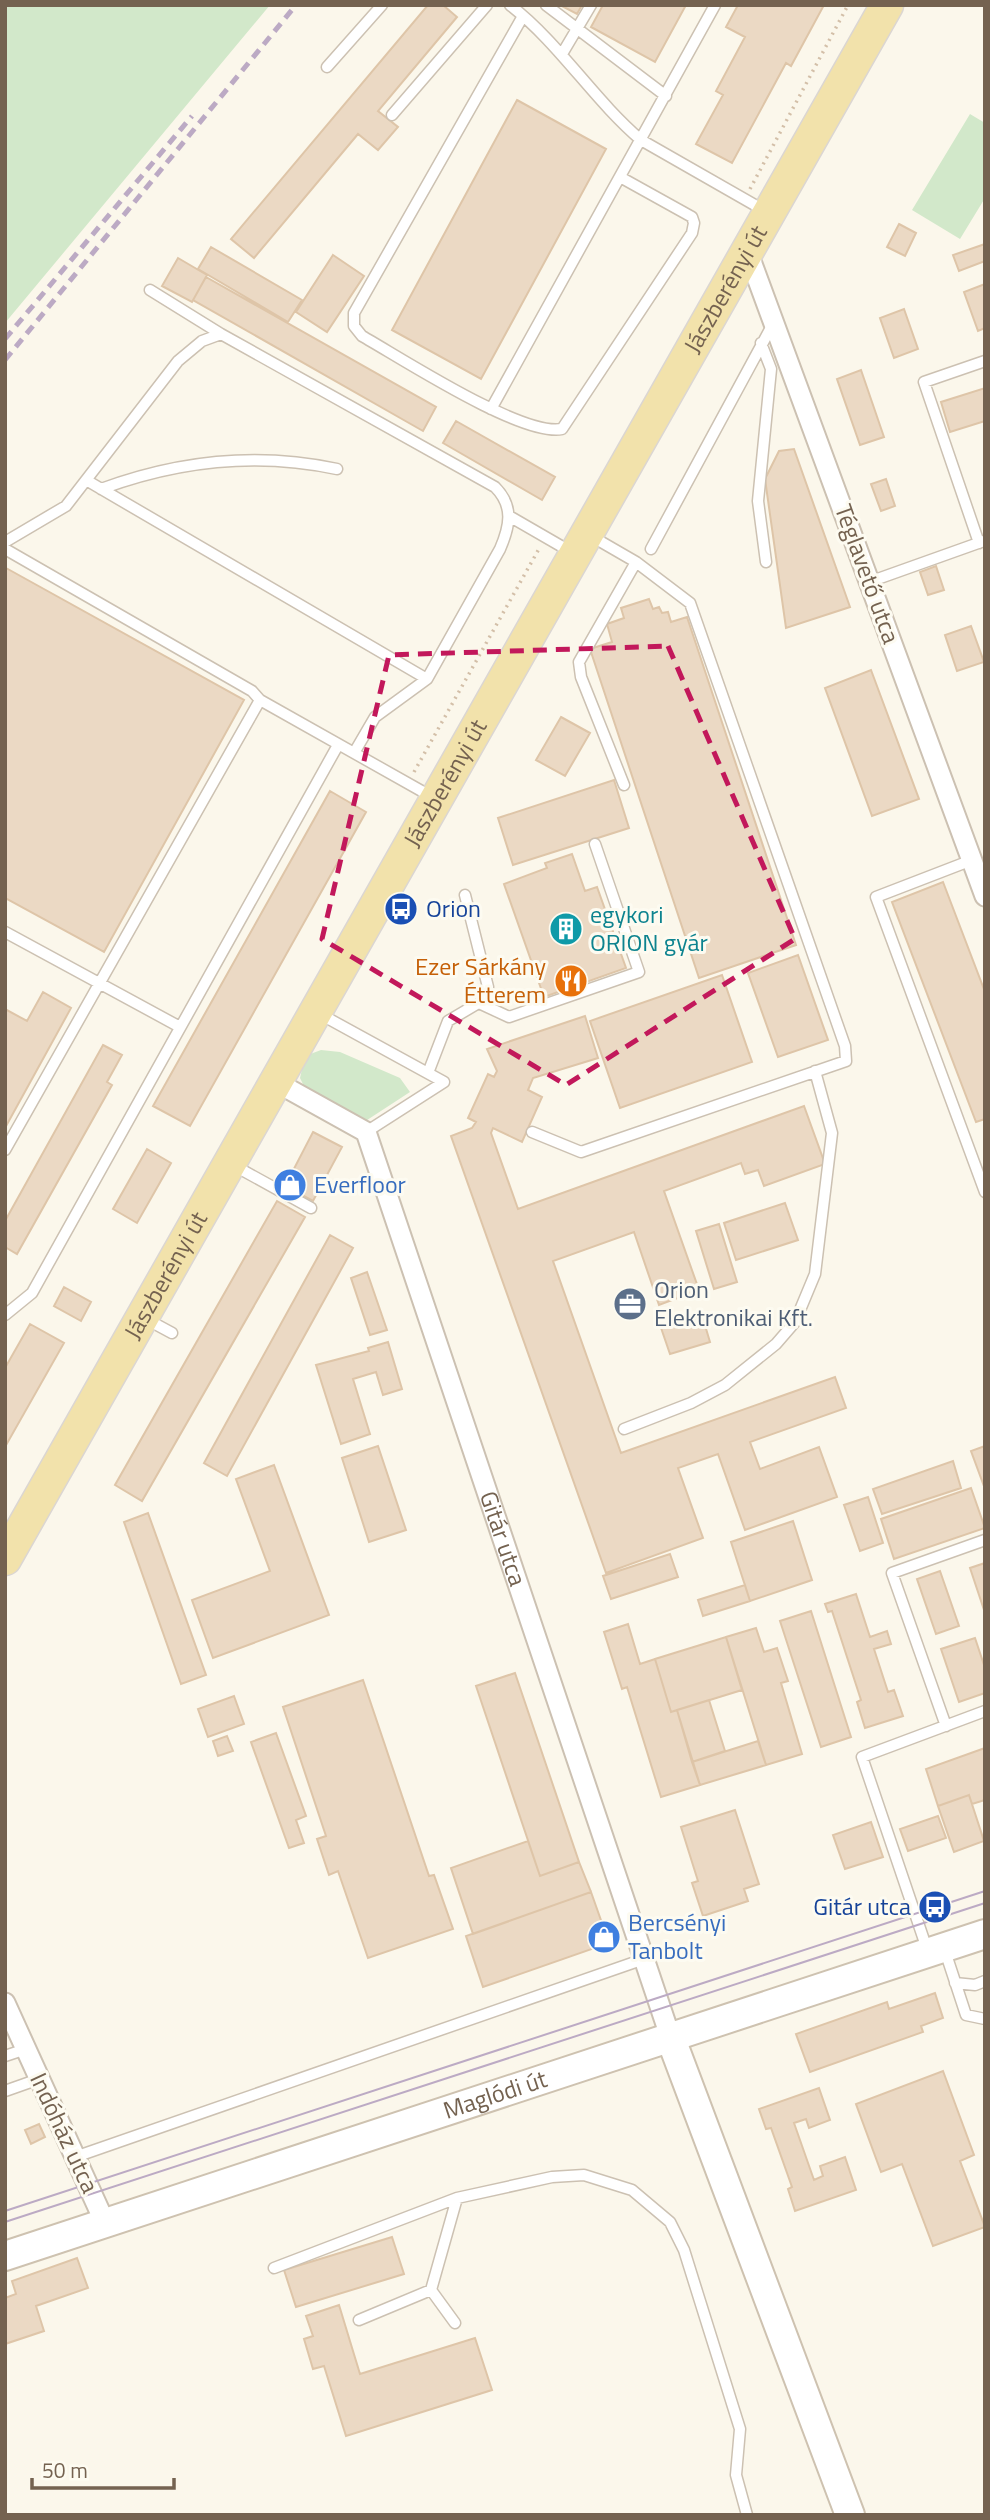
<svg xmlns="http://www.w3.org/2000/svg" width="990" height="2520" viewBox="0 0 990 2520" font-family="'Titillium Web',sans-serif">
  <rect width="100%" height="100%" fill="#fbf7eb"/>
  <path fill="#d2e8ca" d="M5,5H270L5,323Z
    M970,114L985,123V198L960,239L912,210Z
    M321,1050L340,1052L400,1078L410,1092L361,1124L307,1092L300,1078L305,1056Z"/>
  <path fill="#ebd9c4" stroke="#dec5a8" stroke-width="2" d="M428,5H443L457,17L378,111L398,127L378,150L358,134L254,258L231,239Z
    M560,5H582L577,14Z
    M603,5H686L655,62L591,27Z
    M738,5H824L791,66L786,63L732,163L696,144L723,95L716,91L745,37L726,27Z
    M517,100L606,149L481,379L392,330Z
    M899,224L916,233L905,256L887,247Z
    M985,244V261L959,271L953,255Z
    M211,247L302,300L288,322L198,269Z
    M333,255L364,276L327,332L296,312Z
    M178,258L207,275L192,302L162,286Z
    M206,277L436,407L423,431L193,300Z
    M985,284V328L978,331L964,292Z
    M904,309L918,349L894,358L880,318Z
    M861,370L884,437L860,445L837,379Z
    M985,388V421L950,432L941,402Z
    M456,421L555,477L542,500L443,443Z
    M794,449L850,607L786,628L765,479L779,451Z
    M886,479L895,506L881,511L871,484Z
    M936,566L944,590L928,595L920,572Z
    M6,568L244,700L104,952L5,898Z
    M649,599L653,609L659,607L662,613L668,612L671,622L687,617L796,945L699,978L590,649L612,642L607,624L624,618L621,608Z
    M971,626L984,662L957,671L945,635Z
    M871,670L919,799L872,816L825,688Z
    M561,717L590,733L565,776L536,760Z
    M614,780L629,828L513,865L498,818Z
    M330,791L366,812L190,1126L153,1106Z
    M572,854L585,891L597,887L626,968L544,997L504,884L547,868L545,863Z
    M943,882L985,992V1119L976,1122L892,902Z
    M798,955L828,1040L778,1057L748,973Z
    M722,975L752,1062L620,1108L590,1021Z
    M43,992L71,1008L5,1128V1009L27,1021Z
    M585,1016L598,1058L533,1078L528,1090L542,1097L522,1142L493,1128L491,1133L518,1209L804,1106L825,1164L764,1186L758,1170L745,1174L741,1163L664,1191L699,1290L659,1305L634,1232L553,1261L621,1453L835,1377L846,1408L750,1442L760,1469L819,1447L837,1497L745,1530L718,1454L678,1468L703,1538L606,1573L451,1136L472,1128L476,1122L468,1118L488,1074L494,1077L497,1071L487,1049Z
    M103,1045L122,1055L107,1082L112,1085L17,1254L5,1247V1221Z
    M313,1132L342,1147L313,1201L285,1186Z
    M147,1149L171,1163L137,1223L113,1209Z
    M277,1201L305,1217L142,1501L115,1485Z
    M785,1203L798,1240L736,1260L724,1223Z
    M719,1224L737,1282L714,1289L696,1231Z
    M330,1235L353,1248L227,1476L204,1463Z
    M367,1272L387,1330L370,1335L351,1278Z
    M64,1287L91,1302L81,1321L54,1306Z
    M701,1312L710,1342L670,1354L660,1325Z
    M30,1324L64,1343L5,1447V1368Z
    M388,1342L402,1389L383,1395L376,1372L353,1379L370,1434L341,1444L316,1365L369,1351L368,1348Z
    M378,1446L406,1530L369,1542L342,1458Z
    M985,1446V1489L971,1451Z
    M953,1461L961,1488L882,1514L873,1489Z
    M274,1465L329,1615L213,1658L192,1600L270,1571L236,1479Z
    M971,1488L985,1528L894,1559L881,1519Z
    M868,1497L883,1543L860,1551L844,1505Z
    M148,1513L206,1675L181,1684L124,1522Z
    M793,1521L812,1580L750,1601L731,1542Z
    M670,1554L678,1577L611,1599L603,1576Z
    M985,1563V1613L970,1568Z
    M940,1571L959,1626L936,1634L917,1579Z
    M745,1585L750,1601L703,1616L698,1600Z
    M856,1594L870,1637L887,1631L891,1644L874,1649L888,1692L894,1690L903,1716L865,1728L857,1702L861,1700L832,1611L828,1612L825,1604Z
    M811,1611L851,1737L821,1747L780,1621Z
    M628,1624L640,1664L655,1659L671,1712L677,1710L700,1785L661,1797L627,1687L622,1689L604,1632Z
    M756,1628L764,1652L777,1648L788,1681L781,1683L802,1754L766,1765L726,1637Z
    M726,1637L742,1690L671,1712L655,1659Z
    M975,1638L985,1668V1693L959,1702L941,1649Z
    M515,1673L579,1862L540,1876L476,1686Z
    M363,1680L429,1876L434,1875L453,1929L368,1958L338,1871L329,1875L317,1839L326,1836L283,1707Z
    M234,1696L244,1724L208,1737L198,1709Z
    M709,1700L725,1751L692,1762L677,1710Z
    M276,1733L306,1816L296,1820L304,1843L289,1848L251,1742Z
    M227,1736L233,1751L218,1756L213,1741Z
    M758,1741L766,1765L700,1785L692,1762Z
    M985,1748V1800L972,1804L969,1795L938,1806L926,1769Z
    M969,1795L984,1841L954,1852L938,1806Z
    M735,1810L759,1884L744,1889L748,1901L703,1916L692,1883L698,1881L681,1827Z
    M938,1816L946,1838L908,1851L900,1829Z
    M871,1822L883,1857L845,1869L833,1835Z
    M528,1841L540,1876L579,1862L591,1892L473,1934L451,1868Z
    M591,1892L609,1943L483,1987L466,1936Z
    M935,1993L943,2018L921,2026L923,2032L810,2072L796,2034L887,2002L889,2009Z
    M943,2071L974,2155L960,2161L985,2227L933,2246L902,2164L881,2172L856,2104Z
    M819,2088L830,2120L809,2128L806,2119L794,2123L814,2180L823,2176L820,2166L845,2157L856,2190L795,2211L788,2189L792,2187L771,2128L766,2129L759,2109Z
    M39,2124L45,2137L31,2144L25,2130Z
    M392,2237L404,2274L296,2307L284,2270Z
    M77,2258L88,2288L36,2306L44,2331L5,2344V2298L16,2294L12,2281Z
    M339,2305L360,2374L475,2338L492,2390L346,2436L324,2366L313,2369L304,2339L313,2336L306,2316Z"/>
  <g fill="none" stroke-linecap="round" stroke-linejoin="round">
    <defs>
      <path id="lane" d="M510,5C560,44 593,99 641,140L767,212
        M546,5L666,96
        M523,16L354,313V326L362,336C401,358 522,437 562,429L692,233L694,223L692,217L620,177
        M562,54L591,5
        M327,67L382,5
        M392,115L487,5
        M150,290L221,334L495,487C514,506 510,526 500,549L427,679L375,717L354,753
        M761,343L771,369L758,501L766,562
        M491,409L715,5
        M86,480L427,679
        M101,489C177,461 258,452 337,469
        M509,516L573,553
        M5,542L66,506L178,361L202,341L221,334
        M979,543L924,382L985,361
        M5,549L252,691L260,700L434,798
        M651,549L774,322
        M869,582L984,541
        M624,785L581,677L579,662L636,562
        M972,860L876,897L985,1192
        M5,932L180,1027
        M481,1004L509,1017L639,972L595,844
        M320,1014L444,1082L366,1132
        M428,1073L448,1021L487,998L488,987L465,895
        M532,1132L581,1152L846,1061L845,1046L690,603L636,562L591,536
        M5,1150L260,700
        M233,1165L311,1208
        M5,1315L32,1293L338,745
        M146,1319L172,1333
        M624,1429L691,1403L725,1385L776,1344L795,1322L815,1274L832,1133L815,1071
        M946,1726L892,1573L985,1540
        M944,1948L966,2015L985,2019
        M927,1949L862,1757L985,1711
        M955,1983L975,1985L985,1981
        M5,2056L26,2049
        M5,2091L39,2079
        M75,2157L644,1959
        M274,2268L457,2198L552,2177L584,2175L632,2190L670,2222L684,2250L740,2429L736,2475L747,2515
        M431,2290L455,2323
        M359,2320L431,2290L457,2198"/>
      <g id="street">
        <path d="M748,253L985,896"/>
        <path id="s1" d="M276,1082L366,1132L671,2039"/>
        <path d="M5,2003L106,2225"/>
      </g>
      <g id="secondary">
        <path d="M671,2039L850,2515"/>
        <path id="s2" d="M5,2256L985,1934"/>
      </g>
      <g id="primary">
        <path id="s3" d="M5,1559L887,5"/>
      </g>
    </defs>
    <use href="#lane" stroke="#ccc1b2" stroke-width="13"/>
    <use href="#street" stroke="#ccc1b2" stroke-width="23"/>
    <use href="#secondary" stroke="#cec2b0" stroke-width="32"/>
    <use href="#primary" stroke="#dbd6d2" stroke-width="35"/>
    <path stroke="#d3bfa8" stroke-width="3.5" stroke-dasharray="2 5" stroke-linecap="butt" d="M750,189L848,5
      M414,772L540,547"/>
    <use href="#lane" stroke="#fff" stroke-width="10"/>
    <use href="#street" stroke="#fff" stroke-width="19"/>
    <use href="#secondary" stroke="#fff" stroke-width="28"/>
    <use href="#primary" stroke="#f2e2ab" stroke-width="32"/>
    <path stroke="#bcaac4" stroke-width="2" d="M5,2211L985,1891
      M5,2222L985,1903"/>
    <path stroke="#bcaac4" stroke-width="5" stroke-dasharray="10 7" stroke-linecap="butt" d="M5,339L192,116
      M5,360L296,5"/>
  </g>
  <path fill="none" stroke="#c2185b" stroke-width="5" stroke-dasharray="14 9" stroke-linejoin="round" d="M668,646L795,939L566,1085L322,939L389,655Z"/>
  <defs>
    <symbol id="bus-disc" viewBox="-11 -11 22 22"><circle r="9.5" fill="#1a4fb4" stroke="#fdfbf1"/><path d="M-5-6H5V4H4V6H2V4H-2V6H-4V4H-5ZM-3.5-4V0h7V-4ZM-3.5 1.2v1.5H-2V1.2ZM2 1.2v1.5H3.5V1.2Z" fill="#fff"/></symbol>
    <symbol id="building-disc" viewBox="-11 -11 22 22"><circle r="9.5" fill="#0f9aa8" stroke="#fdfbf1"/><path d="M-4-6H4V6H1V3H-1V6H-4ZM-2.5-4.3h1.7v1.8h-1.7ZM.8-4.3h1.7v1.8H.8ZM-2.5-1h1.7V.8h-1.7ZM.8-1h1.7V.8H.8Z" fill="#fff"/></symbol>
    <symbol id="restaurant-disc" viewBox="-11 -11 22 22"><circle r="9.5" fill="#e8710a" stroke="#fdfbf1"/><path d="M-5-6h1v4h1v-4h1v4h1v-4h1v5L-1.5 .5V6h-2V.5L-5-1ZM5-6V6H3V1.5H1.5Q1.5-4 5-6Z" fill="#fff"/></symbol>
    <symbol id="shop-disc" viewBox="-11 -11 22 22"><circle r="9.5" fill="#3f7fe0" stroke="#fdfbf1"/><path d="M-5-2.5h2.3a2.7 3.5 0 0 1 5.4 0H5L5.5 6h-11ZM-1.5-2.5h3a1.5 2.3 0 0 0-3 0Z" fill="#fff"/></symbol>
    <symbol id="office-disc" viewBox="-11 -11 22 22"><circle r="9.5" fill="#5c6f8a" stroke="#fdfbf1"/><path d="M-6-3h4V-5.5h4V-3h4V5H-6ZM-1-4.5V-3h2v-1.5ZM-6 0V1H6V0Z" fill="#fff"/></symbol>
  </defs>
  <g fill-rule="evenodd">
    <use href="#bus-disc" x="382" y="890" width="38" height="38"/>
    <use href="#building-disc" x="547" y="910" width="38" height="38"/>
    <use href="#restaurant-disc" x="552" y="962" width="38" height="38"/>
    <use href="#shop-disc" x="271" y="1166" width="38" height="38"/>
    <use href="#office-disc" x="611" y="1285" width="38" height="38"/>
    <use href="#bus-disc" x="916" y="1888" width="38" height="38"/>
    <use href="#shop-disc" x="585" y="1918" width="38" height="38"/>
  </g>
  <g text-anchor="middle" stroke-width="6" stroke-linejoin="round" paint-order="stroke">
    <g font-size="24" fill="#746250" stroke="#fdfbf1">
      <text dy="8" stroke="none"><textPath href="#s3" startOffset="1460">Jászberényi út</textPath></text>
      <text transform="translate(867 574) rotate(70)" y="8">Téglavető utca</text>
      <text dy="8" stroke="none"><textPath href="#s3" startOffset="892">Jászberényi út</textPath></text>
      <text dy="8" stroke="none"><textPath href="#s3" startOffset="326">Jászberényi út</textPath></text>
      <text dy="8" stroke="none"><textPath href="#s1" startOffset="532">Gitár utca</textPath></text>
      <text dy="8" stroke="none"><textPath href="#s2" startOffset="516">Maglódi út</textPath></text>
      <text transform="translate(64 2133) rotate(65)" y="8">Indóház utca</text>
    </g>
    <g font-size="24" fill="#164399" stroke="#fdfbf1" text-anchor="start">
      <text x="426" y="917">Orion</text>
      <text x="911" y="1915" text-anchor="end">Gitár utca</text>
    </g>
    <g font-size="24" fill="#0d838f" stroke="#fdfbf1" text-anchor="start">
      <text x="590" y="923">egykori<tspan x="590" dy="28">ORION gyár</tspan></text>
    </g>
    <g font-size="24" fill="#c56008" stroke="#fdfbf1" text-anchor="end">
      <text x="546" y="975">Ezer Sárkány<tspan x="546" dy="28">Étterem</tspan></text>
    </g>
    <g font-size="24" fill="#366cbe" stroke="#fdfbf1" text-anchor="start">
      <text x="314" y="1193">Everfloor</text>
      <text x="628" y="1931">Bercsényi<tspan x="628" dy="28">Tanbolt</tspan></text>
    </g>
    <g font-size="24" fill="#4e5e75" stroke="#fdfbf1" text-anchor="start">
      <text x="654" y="1298">Orion<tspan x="654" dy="28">Elektronikai Kft.</tspan></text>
    </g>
  </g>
  <rect width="990" height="2520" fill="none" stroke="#746250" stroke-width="14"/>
  <path d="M32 2478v10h142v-10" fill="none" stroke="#746250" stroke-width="3.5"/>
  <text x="42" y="2478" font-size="21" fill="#746250" stroke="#fdfbf1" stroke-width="5" paint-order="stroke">50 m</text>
</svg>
